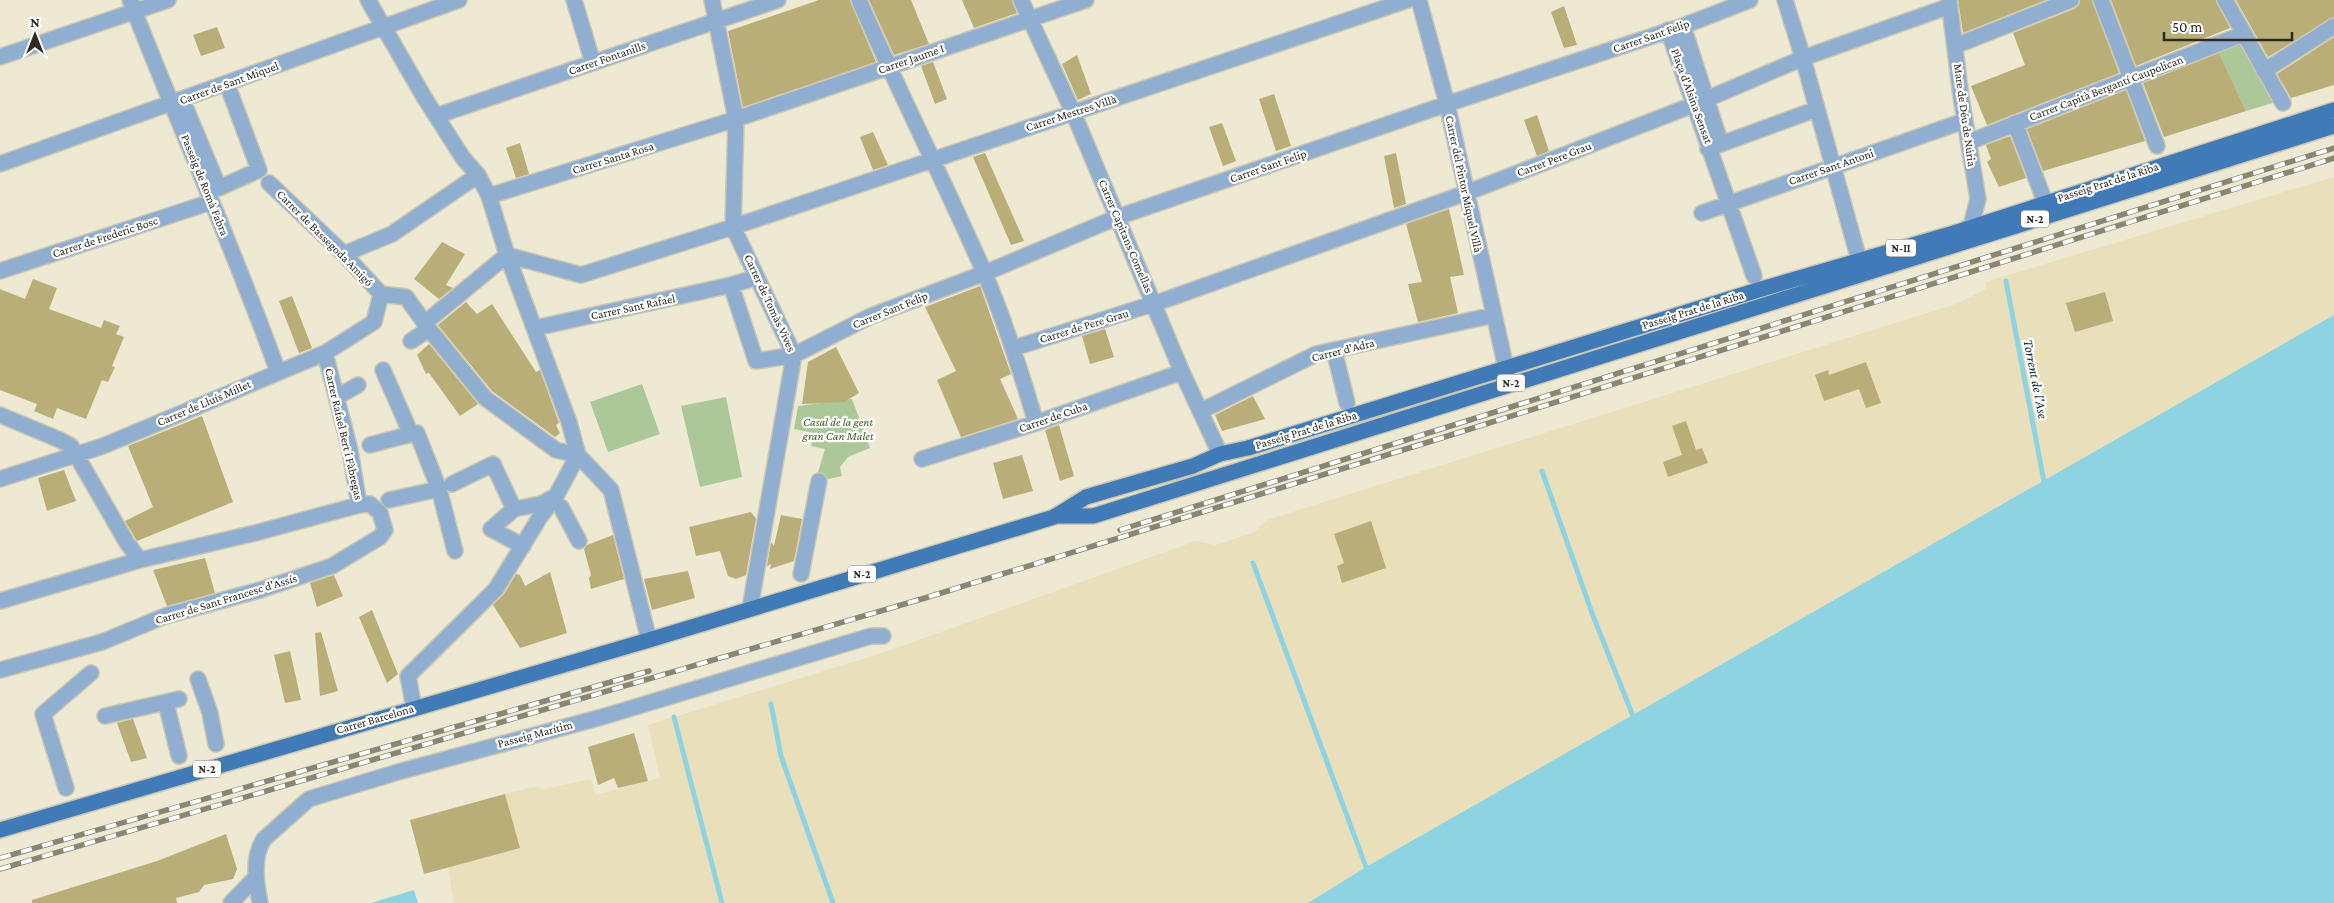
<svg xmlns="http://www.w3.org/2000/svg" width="2334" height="903" viewBox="0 0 2334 903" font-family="'Crimson Pro',serif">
  <rect width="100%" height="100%" fill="#eee9d3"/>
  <path fill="#adc898" d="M2242,41L2276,102L2246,111L2218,51Z
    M642,384L660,434L608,452L590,402Z
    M726,397L742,477L700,487L681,406Z
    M852,399L870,448L848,457L840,467L842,476L815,482L825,449L811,446L814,433L794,429L798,406Z"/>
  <path fill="#e9dfba" d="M2334,177V315L1366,867L1308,903H454L448,867L520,848L505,794L534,787L544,789L591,779L596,795L660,778L648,725L882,653L1196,541L1216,545L1255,532L1267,520L1959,303L1986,289L1985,282Z"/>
  <path fill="#8ed3e2" d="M2334,315V903H1308L1366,867Z
    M414,890L418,903H371Z"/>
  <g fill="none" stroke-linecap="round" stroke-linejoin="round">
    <path stroke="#8ed3e2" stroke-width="5" d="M2006,281L2044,482
      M1542,471L1592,613L1633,716
      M1253,563L1366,867
      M771,704L781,756L833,903
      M674,717L722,903"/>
  </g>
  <path fill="#b9ae78" d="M819,0H850L876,62L743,107L728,31Z
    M869,0H911L929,44L894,55Z
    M962,0H1012L1017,13L974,28Z
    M1958,0H2046L1963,33Z
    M2080,0H2092L2119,73L1987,125L1971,86L2025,65L2013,33L2074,9L2079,5Z
    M2111,0H2216L2230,28L2136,66Z
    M2236,0H2334V17L2268,57Z
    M1564,6L1577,45L1564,48L1551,12Z
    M217,27L225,48L201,56L193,35Z
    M2334,37V85L2291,98L2277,74Z
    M2219,53L2246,111L2164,137L2143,83Z
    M1077,55L1091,94L1078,100L1062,64Z
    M933,62L947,99L935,104L921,66Z
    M2126,90L2145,141L2043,171L2027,129Z
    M1274,94L1291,146L1276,151L1259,99Z
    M1537,115L1549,151L1537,156L1524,120Z
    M1222,123L1236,161L1223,166L1209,127Z
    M873,132L888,165L873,170L860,137Z
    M2010,136L2026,178L1999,187L1987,162L1991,159L1986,145Z
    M520,143L529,174L516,178L506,148Z
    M985,153L1024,241L1011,245L973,157Z
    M1396,153L1406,204L1394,208L1384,156Z
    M1449,209L1464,275L1450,277L1458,313L1418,322L1408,284L1422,282L1406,224Z
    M442,242L465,254L446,285L453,288L439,299L414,279Z
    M33,279L57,288L49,309L101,328L104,320L120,326L116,334L124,337L112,366L115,367L108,382L102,380L86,419L57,408L53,419L34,411L37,404L0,390V289L25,299Z
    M980,286L1011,374L1000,379L1018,419L961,437L937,380L956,371L925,307Z
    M2105,292L2113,321L2075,332L2066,303Z
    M292,296L312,348L299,353L279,301Z
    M466,302L477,314L492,304L536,372L540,370L559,423L556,425L560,433L555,437L492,391L438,325Z
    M1105,329L1114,357L1090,364L1082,336Z
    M429,344L478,404L460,416L429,373L426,374L417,355Z
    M836,347L859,393L844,402L802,404L808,362Z
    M1866,362L1881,403L1866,408L1859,389L1824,401L1815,375L1828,370L1829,375Z
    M1253,396L1265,419L1222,431L1215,415Z
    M202,416L233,502L137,541L125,521L153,507L128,446Z
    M1686,421L1696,450L1702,448L1708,463L1668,477L1663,462L1682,455L1672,426Z
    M1059,425L1074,476L1060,481L1045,430Z
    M1022,455L1033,491L1003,499L993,463Z
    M64,470L76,501L47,511L38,478Z
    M751,512L756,519L746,575L736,579L728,576L720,551L696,556L689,527Z
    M781,515L802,519L794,561L770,569L771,564L767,566L771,542L774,546Z
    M1371,521L1386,568L1342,583L1337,566L1344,563L1334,534Z
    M613,535L624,579L591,589L589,578L591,575L584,549L587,545Z
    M205,558L215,593L167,606L153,570Z
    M688,571L695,598L652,610L644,579Z
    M550,572L567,633L520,648L493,605L504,594L516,574L520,575L525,586Z
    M334,575L343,596L317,607L310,583Z
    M372,610L398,674L387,683L359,617Z
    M321,632L338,691L320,696L315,633Z
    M290,651L301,700L285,703L274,655Z
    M133,719L147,758L131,762L117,723Z
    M634,733L648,781L618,788L614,778L598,785L588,747Z
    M505,794L520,848L424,874L410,820Z
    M226,834L237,869L233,879L204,885L199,892L176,898L177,903H32V900L157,861Z"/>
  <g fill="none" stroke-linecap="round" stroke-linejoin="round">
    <defs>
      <path id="minor" d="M130,0C178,124 233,246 278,372
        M368,0L424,97L463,158L478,175L489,196L507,255L569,422L578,455L611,490L649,640
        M574,0L593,63
        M712,0L736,119L733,227L794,355L750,608
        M859,0C899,92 944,181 984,272C1005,321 1021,372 1036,423
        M1021,0L1073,112L1182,372L1220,454
        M1419,0L1447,104L1506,368
        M1785,0L1803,58L1859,260
        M1949,0L1961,97L1978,199L1971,226L1968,227
        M2101,0L2157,146
        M2225,0L2283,103
        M1683,26L1721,144L1708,149
        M1668,30L1754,276
        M1955,46L2071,0
        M0,57L168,0
        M2264,71L2334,26
        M182,99L219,188L259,170L227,84
        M436,116L778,0
        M2015,123L2045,202
        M1969,142L2243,34
        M1721,144L1817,109
        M0,164L459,0
        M269,183L344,254L381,294
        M489,196L736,119L1086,0
        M1702,213L1961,122
        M344,254L392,234L478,175
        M507,255L581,275L733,227L1408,0
        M0,271L211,202
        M731,285L756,361L794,355L871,316L985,273L1118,217L1447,104L1683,26L1750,0
        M381,294L406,297L429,329L485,398L556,450L578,455
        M425,323L507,255
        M535,328L731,285L748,280
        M411,341L429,329
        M1014,348L1162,301L1466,193L1693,105L1803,58L1950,6
        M1334,350L1347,403
        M325,353L350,450L359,505
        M383,370L411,434L417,433L439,489L455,551
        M337,397L358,385
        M1201,411L1316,354L1494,315
        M0,415L60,440L71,446L127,543L140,560
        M370,445L411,434
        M922,459L1036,423L1182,372
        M0,479L103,446L325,353L374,322L381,294
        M452,484L493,464L514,509
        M389,500L439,489
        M561,507L579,541
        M523,546L491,529L514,509L541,504L554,497
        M801,574L819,481
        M0,601L140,560L255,533L359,505L370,504L380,513L385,530L380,537L332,566L260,590L165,616L102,642L0,670
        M198,679L210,713L216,744
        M166,703L179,756
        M414,708L408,676L496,589L540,517L556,496L578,455
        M105,716L179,699
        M66,788L43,714L91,673
        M231,903L255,878
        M260,903C256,882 252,857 264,839L309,799L398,772L602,717L871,636H883"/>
      <path id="major" d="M1055,516H1093L2334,126
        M0,830L649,640L1054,517L1086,497L1193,466L1220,454L1248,448L1758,290L1954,233L2334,110"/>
    </defs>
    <use href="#minor" stroke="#cbc7b3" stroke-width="18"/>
    <use href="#major" stroke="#cbc7b3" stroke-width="18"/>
    <use href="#minor" stroke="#8faed0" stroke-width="15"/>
    <use href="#major" stroke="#407ab7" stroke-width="15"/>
    <defs>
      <path id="rail" d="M1120,530L2334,148
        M0,858L649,671
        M0,869L925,598L1435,440L2334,158"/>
    </defs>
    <use href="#rail" stroke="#898676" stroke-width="5.5"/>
    <use href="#rail" stroke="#fff" stroke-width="4" stroke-dasharray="11" stroke-linecap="butt"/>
  </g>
  <g text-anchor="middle" stroke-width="4.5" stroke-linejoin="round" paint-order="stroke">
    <g fill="#fff" stroke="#6b6a64" stroke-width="1">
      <rect x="2021" y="210.5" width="28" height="17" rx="4"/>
      <rect x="1886" y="239.5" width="30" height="17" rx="4"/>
      <rect x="1497" y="374.5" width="28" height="17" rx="4"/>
      <rect x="848" y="565.5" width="28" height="17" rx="4"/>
      <rect x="193" y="760.5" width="28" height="17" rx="4"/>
    </g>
    <g font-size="11" font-weight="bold" fill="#2c2a21">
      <text x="2035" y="223">N-2</text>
      <text x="1901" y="252">N-II</text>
      <text x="1511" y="387">N-2</text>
      <text x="862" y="578">N-2</text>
      <text x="207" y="773">N-2</text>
    </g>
    <g font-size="12" fill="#2c2a21" stroke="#fff">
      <text transform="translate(1651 36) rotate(-19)" y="4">Carrer Sant Felip</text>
      <text transform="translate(607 58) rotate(-19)" y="4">Carrer Fontanills</text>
      <text transform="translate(911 59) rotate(-19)" y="4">Carrer Jaume I</text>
      <text transform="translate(229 83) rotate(-20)" y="4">Carrer de Sant Miquel</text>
      <text transform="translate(2106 88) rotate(-21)" y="4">Carrer Capità Bergantí Caupolican</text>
      <text transform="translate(1692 96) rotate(70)" y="4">Plaça d'Alsina Sensat</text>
      <text transform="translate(1071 113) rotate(-18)" y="4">Carrer Mestres Villà</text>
      <text transform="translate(1965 115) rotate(82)" y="4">Mare de Déu de Núria</text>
      <text transform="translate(613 158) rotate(-17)" y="4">Carrer Santa Rosa</text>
      <text transform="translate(1554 159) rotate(-21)" y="4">Carrer Pere Grau</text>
      <text transform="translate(1268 166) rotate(-19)" y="4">Carrer Sant Felip</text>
      <text transform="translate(1831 167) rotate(-19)" y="4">Carrer Sant Antoni</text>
      <text transform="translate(2108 182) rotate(-18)" y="4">Passeig Prat de la Riba</text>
      <text transform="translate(1464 184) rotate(78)" y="4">Carrer del Pintor Miquel Villà</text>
      <text transform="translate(205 185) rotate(68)" y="4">Passeig de Romà Fabra</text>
      <text transform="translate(1126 236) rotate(67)" y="4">Carrer Capitans Comellas</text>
      <text transform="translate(105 237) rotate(-18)" y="4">Carrer de Frederic Bosc</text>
      <text transform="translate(325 238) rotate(45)" y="4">Carrer de Bassegoda Amigó</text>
      <text transform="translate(770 303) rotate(65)" y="4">Carrer de Tomàs Vives</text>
      <text transform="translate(633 307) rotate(-12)" y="4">Carrer Sant Rafael</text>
      <text transform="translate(890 310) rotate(-22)" y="4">Carrer Sant Felip</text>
      <text transform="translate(1693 310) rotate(-17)" y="4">Passeig Prat de la Riba</text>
      <text transform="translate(1084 326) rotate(-17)" y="4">Carrer de Pere Grau</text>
      <text transform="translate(1343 350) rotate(-14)" y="4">Carrer d'Adra</text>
      <text transform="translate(204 403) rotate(-23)" y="4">Carrer de Lluís Millet</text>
      <text transform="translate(1053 417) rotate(-19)" y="4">Carrer de Cuba</text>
      <text transform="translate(1306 430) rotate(-17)" y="4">Passeig Prat de la Riba</text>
      <text transform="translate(344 434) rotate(77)" y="4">Carrer Rafael Bert i Fàbregas</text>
      <text transform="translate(226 599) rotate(-17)" y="4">Carrer de Sant Francesc d'Assís</text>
      <text transform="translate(375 719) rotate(-16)" y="4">Carrer Barcelona</text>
      <text transform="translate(535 734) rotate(-15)" y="4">Passeig Marítim</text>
    </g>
    <g font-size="12" font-style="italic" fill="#3b5c19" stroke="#fff">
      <text x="838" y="426">Casal de la gent<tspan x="838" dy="14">gran Can Malet</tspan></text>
    </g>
    <g font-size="14" font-style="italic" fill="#0e3037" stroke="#fff">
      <text transform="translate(2036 379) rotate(79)" y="5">Torrent de l'Ase</text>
    </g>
  </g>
  <g transform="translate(35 35)" stroke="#ffffff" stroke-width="4" paint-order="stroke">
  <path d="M0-4L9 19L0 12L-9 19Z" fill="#2c2a21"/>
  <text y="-8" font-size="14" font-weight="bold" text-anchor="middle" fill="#2c2a21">N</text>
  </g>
  <path d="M2164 32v8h128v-8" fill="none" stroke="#2c2a21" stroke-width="2.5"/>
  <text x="2172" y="32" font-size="15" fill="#2c2a21" stroke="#ffffff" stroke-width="4" paint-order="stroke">50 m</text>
</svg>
